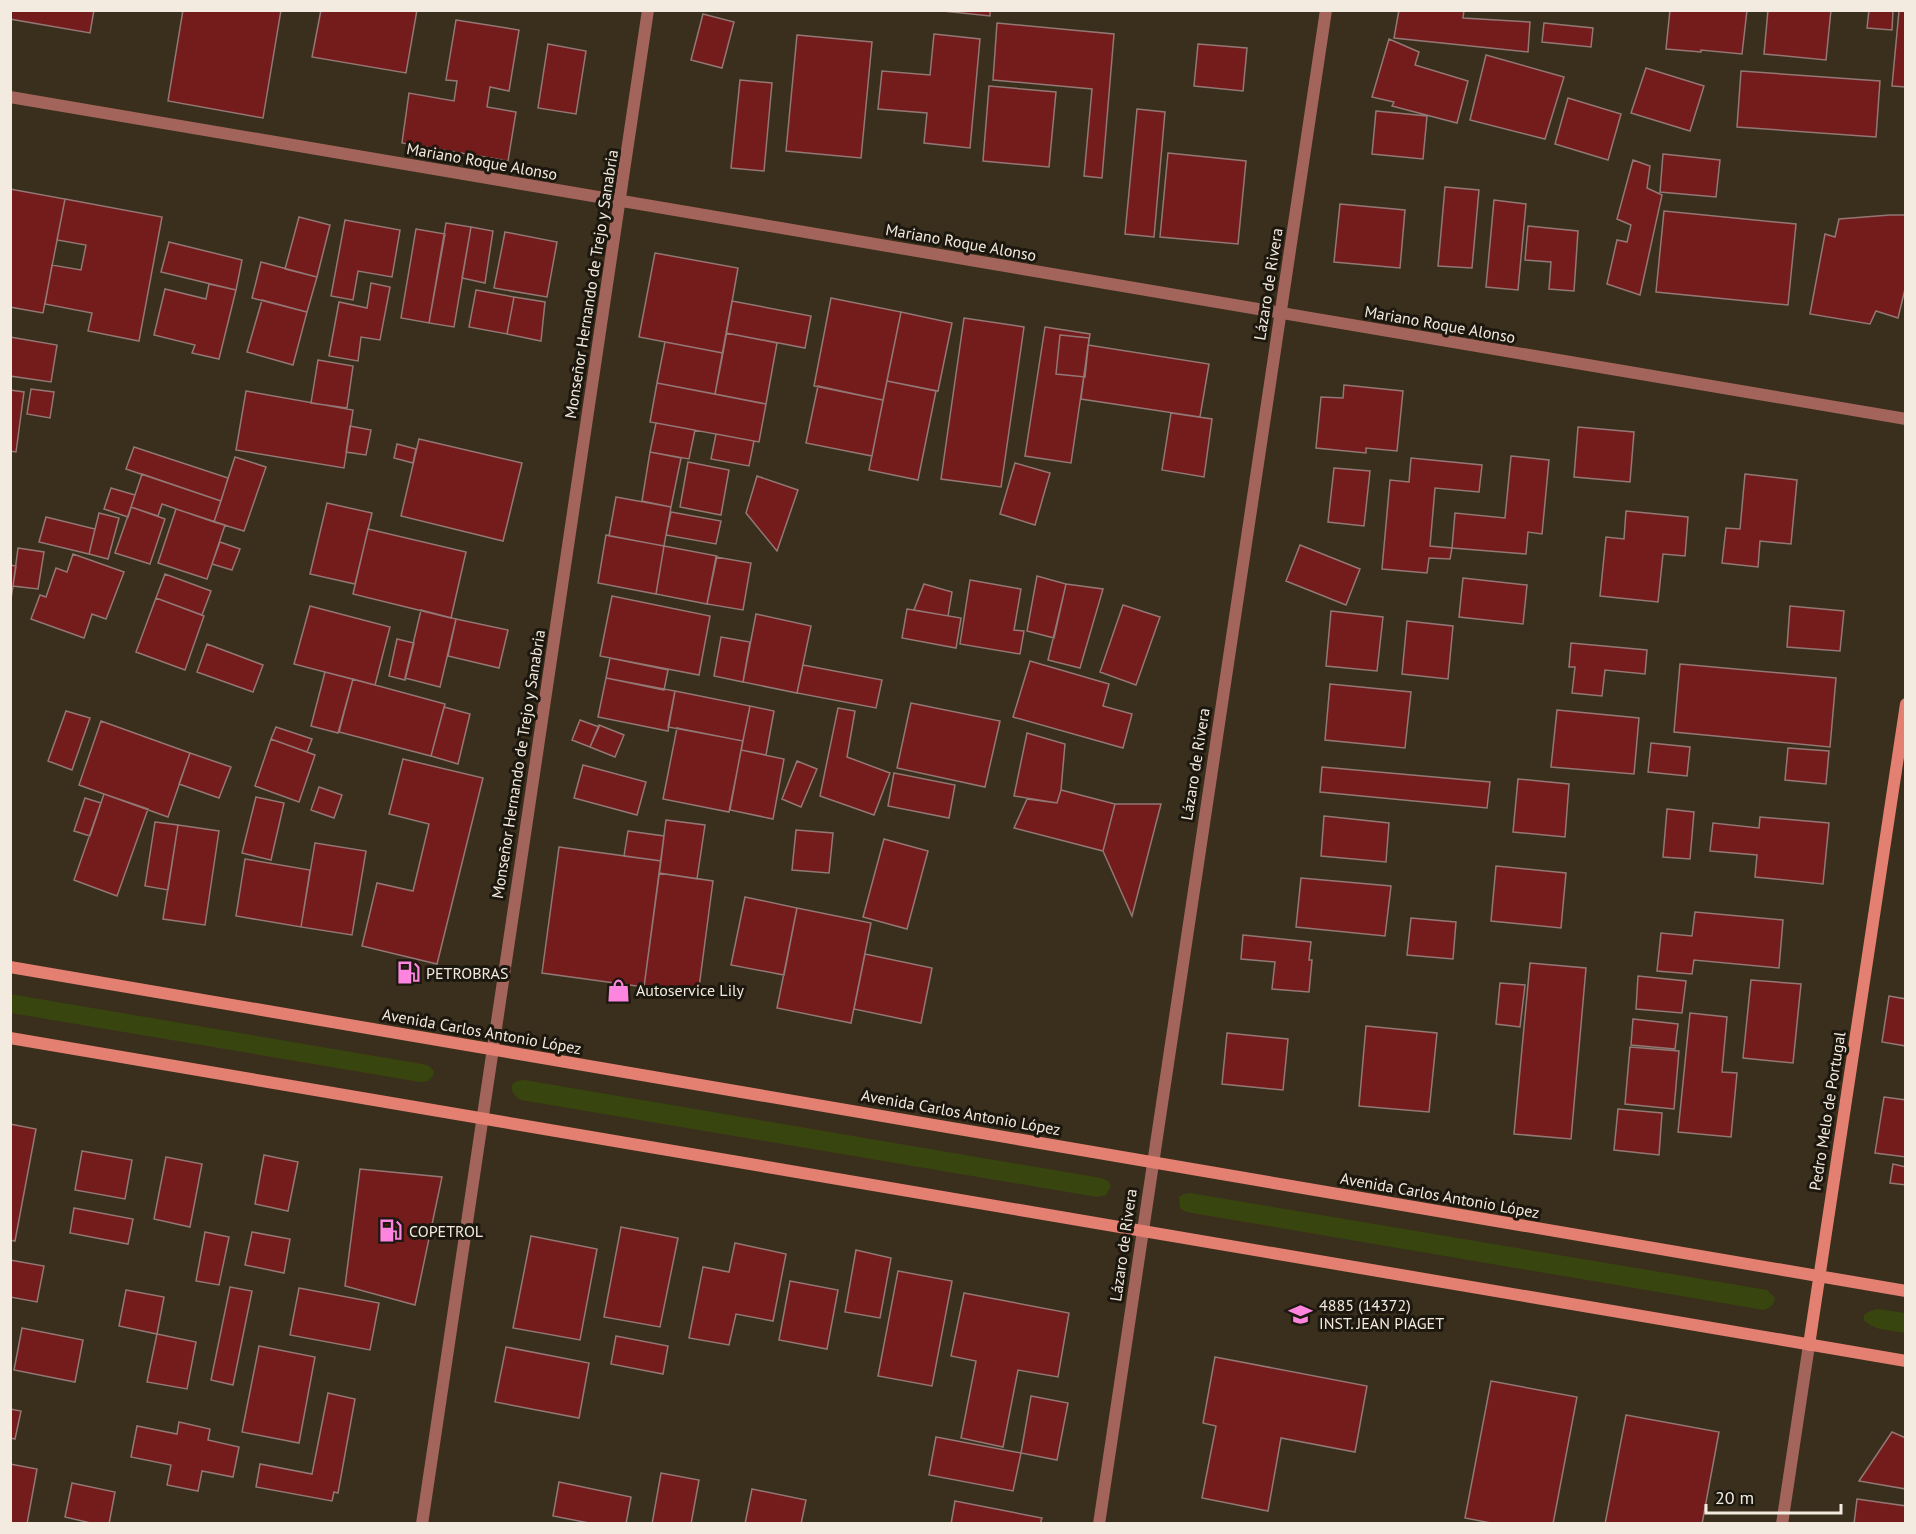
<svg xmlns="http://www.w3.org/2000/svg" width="1916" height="1534" viewBox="0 0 1916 1534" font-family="'PT Sans',sans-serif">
  <rect width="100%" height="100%" fill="#3a2f1c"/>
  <path fill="#39450e" d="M10,994L422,1064L429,1066L434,1071L433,1076L428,1081L420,1082L11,1013Z
    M524,1080L1101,1178L1108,1181L1111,1186L1106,1195L1097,1197L521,1100C514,1096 511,1092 512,1085L517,1081Z
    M1190,1193L1767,1290L1775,1298C1774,1305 1771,1307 1764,1310L1186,1212L1180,1208L1179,1197L1184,1194Z
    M1877,1309L1905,1313V1333C1892,1330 1874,1331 1864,1320V1315L1870,1311Z"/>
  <path fill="#741b1c" stroke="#937774" stroke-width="1.5" d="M10,10H94L90,33L10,19Z
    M183,10H281L263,118L168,101Z
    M321,10H417L406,73L312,57Z
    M933,10H990V16Z
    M1399,10H1464L1463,18L1530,22L1528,52L1394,38Z
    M1670,10H1747L1742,54L1701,50V52L1666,49Z
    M1768,10H1831L1826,60L1764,54Z
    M1869,10H1893L1892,30L1867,28Z
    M1899,11H1906V87L1892,86Z
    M703,14L734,22L722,68L691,60Z
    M456,20L519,30L509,91L490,87L487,107L516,112L508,161L402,143L409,93L454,101L457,81L446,80Z
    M997,23L1114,34L1102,178L1084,176L1092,89L993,80Z
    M1544,23L1593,28L1591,47L1542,42Z
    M934,34L980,39L970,148L924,143L927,113L878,109L882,71L930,75Z
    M797,35L872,42L861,158L786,151Z
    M1389,39L1419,52L1415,65L1468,81L1457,123L1392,106L1394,102L1372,97Z
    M548,44L586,51L576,114L538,108Z
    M1198,44L1247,48L1243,91L1194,86Z
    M1486,55L1564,77L1545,139L1470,120Z
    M1646,68L1704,86L1690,131L1631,113Z
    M1741,71L1880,81L1876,137L1737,127Z
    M740,80L772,83L764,171L731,168Z
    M989,86L1056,92L1049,167L983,161Z
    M1568,98L1621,114L1608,160L1555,144Z
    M1137,109L1165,112L1154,237L1125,234Z
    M1376,111L1427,116L1423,159L1372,154Z
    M1168,153L1246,161L1238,244L1160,237Z
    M1663,154L1720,160L1716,197L1660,192Z
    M1633,160L1650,166L1647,188L1662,195L1640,295L1607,284L1617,240L1627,242L1631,225L1617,219Z
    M1445,187L1479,190L1472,268L1438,266Z
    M10,189L65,199L43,313L10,307Z
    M65,199L162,217L139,341L88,331L92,313L45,304L52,265L81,270L86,245L57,240Z
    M1494,200L1526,204L1518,290L1486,287Z
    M1340,204L1405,210L1400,268L1334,262Z
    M1664,211L1796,224L1788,305L1656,292Z
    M1890,215H1906V285L1898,318L1876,311L1870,324L1810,314L1825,234L1835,237L1839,219Z
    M299,217L330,225L317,277L285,269Z
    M345,220L400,230L392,277L358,271L353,300L331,296Z
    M446,223L471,227L454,327L429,323Z
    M1528,226L1578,231L1574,291L1549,289L1551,262L1525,260Z
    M471,227L493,231L485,283L462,278Z
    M416,229L445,234L429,323L401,318Z
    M505,232L557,242L547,297L494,288Z
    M169,242L242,260L236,290L161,272Z
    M655,253L738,268L723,353L639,337Z
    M261,262L317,277L307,312L252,298Z
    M371,283L390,287L380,340L361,337L358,361L329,356L339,302L367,308Z
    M209,284L236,290L219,359L192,353L195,345L154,335L165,289L206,299Z
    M476,290L514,297L507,334L469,327Z
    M514,297L545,302L541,341L507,334Z
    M831,298L901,312L883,400L814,386Z
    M262,300L307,312L293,365L247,352Z
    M732,301L811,316L805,348L726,333Z
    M901,312L952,323L938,391L887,381Z
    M964,318L1024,327L1001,487L941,479Z
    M1045,327L1090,334L1071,463L1025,456Z
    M726,333L777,343L766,404L715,394Z
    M1060,335L1089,338L1085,377L1056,374Z
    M10,337L57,345L51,382L10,376Z
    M665,342L723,353L715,394L657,383Z
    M1088,345L1209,364L1200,417L1081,399Z
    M318,360L353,366L347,408L311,403Z
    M887,381L936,391L918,480L869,470Z
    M657,383L766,404L759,442L650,422Z
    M1344,385L1403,391L1397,451L1366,448V453L1316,448L1321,397L1343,398Z
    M818,386L883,400L872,456L806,443Z
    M31,389L54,392L50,418L27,414Z
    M10,390L24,392L16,452L10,451Z
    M246,391L353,410L344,468L236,450Z
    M1171,413L1212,419L1204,477L1162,470Z
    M656,423L695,430L689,459L650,452Z
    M350,426L371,430L366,455L346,452Z
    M1578,427L1634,432L1630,482L1574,477Z
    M716,434L754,441L749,466L711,459Z
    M419,439L522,463L503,541L401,516Z
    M397,444L416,449L413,463L394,458Z
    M134,447L228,478L221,501L126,469Z
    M650,452L681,458L671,507L642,501Z
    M1511,456L1549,460L1542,534L1528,532L1526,554L1452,548L1455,513L1505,518Z
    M235,457L266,467L244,531L214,522Z
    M1411,458L1482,465L1479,492L1435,488L1430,546L1452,548L1450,559L1429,558L1427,573L1382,569L1390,480L1409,482Z
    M688,462L729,470L721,515L680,507Z
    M1015,463L1050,473L1035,525L1000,514Z
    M1334,468L1370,471L1364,526L1328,522Z
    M142,474L221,501L214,522L162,504L158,516L131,507Z
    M1745,474L1797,480L1791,544L1760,541L1758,567L1722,563L1726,528L1740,529Z
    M757,476L798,490L777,551L746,513Z
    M111,488L135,495L128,517L104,509Z
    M616,497L671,507L664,546L609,536Z
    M327,503L372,513L355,584L310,574Z
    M131,507L165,519L150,564L115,553Z
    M176,509L225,525L207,579L158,563Z
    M1626,511L1688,517L1685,556L1663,554L1658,602L1600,596L1606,537L1624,539Z
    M671,512L721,521L716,544L666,535Z
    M99,513L119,518L108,559L89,554Z
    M46,517L95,529L89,554L39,542Z
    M368,529L466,552L451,618L353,594Z
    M606,535L664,546L656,594L598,583Z
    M220,542L240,549L232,570L212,564Z
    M1300,545L1360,569L1346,605L1286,581Z
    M664,546L717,556L707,604L656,594Z
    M18,548L44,552L38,589L13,586Z
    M73,554L124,572L106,619L92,614L84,638L31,619L40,595L46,597L56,568L67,572Z
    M716,557L751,563L743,610L707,604Z
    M10,565L16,566L10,606Z
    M165,574L211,591L202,615L156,598Z
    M1037,576L1066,584L1054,638L1027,631Z
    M1463,578L1527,585L1523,624L1459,617Z
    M970,580L1021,589L1014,630L1024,631L1020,654L960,644Z
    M924,584L952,592L948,616L914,610Z
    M1066,584L1103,589L1080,668L1048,660Z
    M612,596L710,616L699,675L600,656Z
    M156,598L204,616L185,670L136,652Z
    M1123,605L1160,617L1136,685L1100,672Z
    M310,606L390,627L375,685L294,664Z
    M1790,606L1844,611L1840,651L1787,647Z
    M907,609L961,618L956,648L902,638Z
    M421,610L456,619L440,687L405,678Z
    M1331,611L1383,617L1377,671L1326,666Z
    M756,614L811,626L797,693L743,682Z
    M456,619L508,630L499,668L448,656Z
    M1407,621L1453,626L1448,679L1402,674Z
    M721,637L750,642L743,682L714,676Z
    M397,639L414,643L405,680L389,676Z
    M1571,643L1647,650L1645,674L1605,670L1602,696L1572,693L1575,667H1569Z
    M207,644L263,665L253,692L197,672Z
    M610,658L668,670L664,690L606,678Z
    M1030,661L1109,684L1103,706L1132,714L1123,748L1013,717Z
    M1680,664L1836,678L1830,747L1674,732Z
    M803,665L882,680L876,708L797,693Z
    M325,672L353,679L338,733L311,726Z
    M606,678L675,691L668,731L598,717Z
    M353,679L445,704L431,756L339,732Z
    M1330,684L1411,692L1405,748L1325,740Z
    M675,691L750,706L743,741L668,727Z
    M911,703L1000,721L985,787L897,768Z
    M750,706L774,711L766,755L741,750Z
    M444,707L470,714L458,764L431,756Z
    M838,708L855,711L847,757L890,773L874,815L820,796Z
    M1557,710L1639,718L1634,774L1551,767Z
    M66,711L90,718L72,770L48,761Z
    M580,720L599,727L590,747L572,740Z
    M101,721L190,753L168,817L79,785Z
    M599,725L624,735L615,757L590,747Z
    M276,727L312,739L307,752L271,739Z
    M677,728L743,741L729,812L663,799Z
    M1027,733L1065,744L1061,790L1057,803L1014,796Z
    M271,739L315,755L299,802L255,786Z
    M1651,743L1690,747L1687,776L1648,772Z
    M1788,748L1829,751L1826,784L1785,780Z
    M741,750L784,759L773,819L730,810Z
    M190,753L231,767L219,798L179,784Z
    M403,759L483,778L437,964L362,946L377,883L413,891L429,824L389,814Z
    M797,761L817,769L801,807L782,799Z
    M583,765L646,782L637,815L574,798Z
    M1322,767L1490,782L1487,808L1320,792Z
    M894,773L955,785L949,818L888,806Z
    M1518,779L1569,784L1565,837L1513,832Z
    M319,787L342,795L334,818L311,810Z
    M1061,790L1115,804L1103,851L1014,828L1027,799L1057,803Z
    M104,794L148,809L117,896L74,880Z
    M256,797L284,803L271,860L242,853Z
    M85,798L101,803L90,836L74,831Z
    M1115,804H1161L1132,916L1103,851Z
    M1667,809L1694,812L1690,859L1663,857Z
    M1324,816L1389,823L1386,862L1321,856Z
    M1760,817L1829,823L1823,884L1755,877L1757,855L1710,851L1713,823L1759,828Z
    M666,820L705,825L697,879L659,873Z
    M155,822L178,825L168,890L145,886Z
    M178,825L219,831L205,925L163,919Z
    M796,830L833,833L829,873L792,870Z
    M628,831L664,836L661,861L624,856Z
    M884,839L928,851L907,929L863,917Z
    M315,843L366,851L352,935L301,927Z
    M559,847L661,861L644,987L542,973Z
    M245,859L310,870L301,927L236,916Z
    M1496,866L1566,873L1561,928L1491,921Z
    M659,873L713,881L698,995L644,987Z
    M1301,878L1391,886L1385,936L1296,927Z
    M745,897L797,908L784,975L731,965Z
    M797,908L871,923L851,1023L777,1008Z
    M1695,912L1783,920L1779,968L1694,960L1692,974L1657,971L1661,933L1692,936Z
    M1411,918L1456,922L1453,959L1407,955Z
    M1243,935L1311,942L1309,960H1312L1309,992L1272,989L1275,962L1241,959Z
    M865,954L932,968L921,1023L854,1009Z
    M1530,963L1586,968L1571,1139L1514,1134Z
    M1638,976L1686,981L1682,1013L1636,1009Z
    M1751,980L1801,984L1793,1063L1743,1058Z
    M1500,983L1525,985L1520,1027L1496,1024Z
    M1889,996L1906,999V1046L1882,1042Z
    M1690,1013L1727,1017L1722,1072L1737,1073L1731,1137L1678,1132Z
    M1633,1019L1678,1024L1675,1049L1631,1045Z
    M1366,1026L1437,1033L1429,1112L1359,1106Z
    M1227,1033L1288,1039L1283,1090L1222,1084Z
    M1630,1047L1679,1051L1674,1109L1625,1104Z
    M1884,1097L1906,1100V1157L1875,1153Z
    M1618,1109L1662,1113L1659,1155L1614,1150Z
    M10,1124L36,1129L15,1241L10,1240Z
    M82,1151L132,1160L125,1199L75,1190Z
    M264,1155L298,1162L288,1211L255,1204Z
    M166,1157L202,1164L190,1227L154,1219Z
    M1893,1164L1906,1167V1185L1890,1183Z
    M360,1169L442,1177L415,1305L345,1286Z
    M74,1208L133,1219L128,1244L70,1233Z
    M621,1227L678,1238L660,1327L604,1317Z
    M205,1232L229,1237L219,1285L196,1281Z
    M252,1232L290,1239L284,1273L245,1265Z
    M531,1236L597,1249L580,1340L513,1328Z
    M735,1243L786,1254L773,1321L736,1314L729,1345L689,1338L703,1267L729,1272Z
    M856,1250L891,1258L880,1318L845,1312Z
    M10,1260L44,1266L37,1302L10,1297Z
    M898,1271L952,1281L932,1386L878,1376Z
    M790,1281L838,1290L827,1349L779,1340Z
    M230,1287L252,1291L233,1385L211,1380Z
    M299,1288L379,1303L370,1350L290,1335Z
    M126,1290L164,1297L157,1334L119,1326Z
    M964,1293L1069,1313L1058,1377L1018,1370L1003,1447L961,1438L976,1361L951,1356Z
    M22,1328L83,1340L75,1382L14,1370Z
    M157,1334L196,1342L187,1389L147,1382Z
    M616,1336L668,1346L663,1374L611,1364Z
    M259,1346L315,1357L299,1443L242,1432Z
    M506,1347L589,1363L579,1418L495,1402Z
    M1215,1357L1367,1386L1355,1452L1281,1438L1268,1511L1202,1498L1216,1426L1203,1423Z
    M1491,1381L1577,1397L1553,1524H1496L1465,1518Z
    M328,1393L355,1399L338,1493L334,1492L332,1501L256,1487L260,1464L312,1474Z
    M1031,1396L1068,1403L1057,1460L1021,1453Z
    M10,1409L21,1411L15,1439L10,1438Z
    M1626,1415L1719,1432L1702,1524H1605Z
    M179,1422L210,1429L208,1440L239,1447L233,1477L202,1471L198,1491L167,1485L171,1465L131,1457L137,1426L177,1434Z
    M1892,1432L1906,1438V1489L1859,1481Z
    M936,1437L1021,1453L1013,1491L929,1475Z
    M10,1464L37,1469L27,1524H10Z
    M661,1473L699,1480L691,1524H652Z
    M559,1482L631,1497L626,1524H594L553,1516Z
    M72,1483L115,1492L109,1524H95L65,1517Z
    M752,1489L806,1500L801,1524H745Z
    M1857,1499L1906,1506V1524H1854Z
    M955,1501L1042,1518L1040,1524H951Z"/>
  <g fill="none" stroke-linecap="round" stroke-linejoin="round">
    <path stroke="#a3655b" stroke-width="12" d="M10,97L1906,419
      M422,1524L648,10
      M1099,1524L1326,10
      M1782,1524L1809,1345"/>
    <path stroke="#e38071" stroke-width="12" d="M10,967L1906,1291
      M10,1038L1906,1361
      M1809,1345L1906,704"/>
  </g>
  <defs>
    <symbol id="fuel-bare" viewBox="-9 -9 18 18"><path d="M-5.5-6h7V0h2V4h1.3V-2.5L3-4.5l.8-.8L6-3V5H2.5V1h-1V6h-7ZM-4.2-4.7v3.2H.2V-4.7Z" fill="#fe85df" stroke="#1d180f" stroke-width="2.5" paint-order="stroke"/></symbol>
    <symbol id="shop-bare" viewBox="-9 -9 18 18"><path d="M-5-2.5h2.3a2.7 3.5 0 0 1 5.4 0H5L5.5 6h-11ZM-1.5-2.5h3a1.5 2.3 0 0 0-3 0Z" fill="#fe85df" stroke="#1d180f" stroke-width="2.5" paint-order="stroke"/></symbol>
    <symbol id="school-bare" viewBox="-9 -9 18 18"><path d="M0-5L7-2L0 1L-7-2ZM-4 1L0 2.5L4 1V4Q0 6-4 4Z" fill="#fe85df" stroke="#1d180f" stroke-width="2.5" paint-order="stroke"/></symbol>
  </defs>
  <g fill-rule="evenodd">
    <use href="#fuel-bare" x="392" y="956" width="33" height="33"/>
    <use href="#shop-bare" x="602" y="974" width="33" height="33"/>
    <use href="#fuel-bare" x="374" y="1214" width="33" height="33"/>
    <use href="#school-bare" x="1284" y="1298" width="33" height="33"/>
  </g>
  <g text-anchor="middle" stroke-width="6" stroke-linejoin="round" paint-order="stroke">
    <g font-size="16" fill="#f3ebdf" stroke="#1d180f">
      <text transform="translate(482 161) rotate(10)" y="6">Mariano Roque Alonso</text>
      <text transform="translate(961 242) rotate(10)" y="6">Mariano Roque Alonso</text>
      <text transform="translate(591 284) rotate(-81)" y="6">Monseñor Hernando de Trejo y Sanabria</text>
      <text transform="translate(1268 284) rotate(-81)" y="6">Lázaro de Rivera</text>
      <text transform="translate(1440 324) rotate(10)" y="6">Mariano Roque Alonso</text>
      <text transform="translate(518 764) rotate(-81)" y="6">Monseñor Hernando de Trejo y Sanabria</text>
      <text transform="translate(1195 764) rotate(-81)" y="6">Lázaro de Rivera</text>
      <text transform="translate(482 1031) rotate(10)" y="6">Avenida Carlos Antonio López</text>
      <text transform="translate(1827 1111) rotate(-81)" y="6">Pedro Melo de Portugal</text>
      <text transform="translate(961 1112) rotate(10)" y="6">Avenida Carlos Antonio López</text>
      <text transform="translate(1440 1195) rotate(10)" y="6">Avenida Carlos Antonio López</text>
      <text transform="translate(1123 1245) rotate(-82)" y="6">Lázaro de Rivera</text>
    </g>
    <g font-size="16" fill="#f3ebdf" stroke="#1d180f" text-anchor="start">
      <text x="426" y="979">PETROBRAS</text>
      <text x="636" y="996">Autoservice Lily</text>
      <text x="409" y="1237">COPETROL</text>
      <text x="1319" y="1311">4885 (14372)<tspan x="1319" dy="18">INST. JEAN PIAGET</tspan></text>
    </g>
  </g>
  <rect width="1916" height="1534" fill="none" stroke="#f3ebdf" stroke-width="24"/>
  <path d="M1706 1504v9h135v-9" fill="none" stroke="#f3ebdf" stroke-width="3"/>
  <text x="1715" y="1504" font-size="18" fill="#f3ebdf" stroke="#1d180f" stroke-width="4.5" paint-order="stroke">20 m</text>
</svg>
